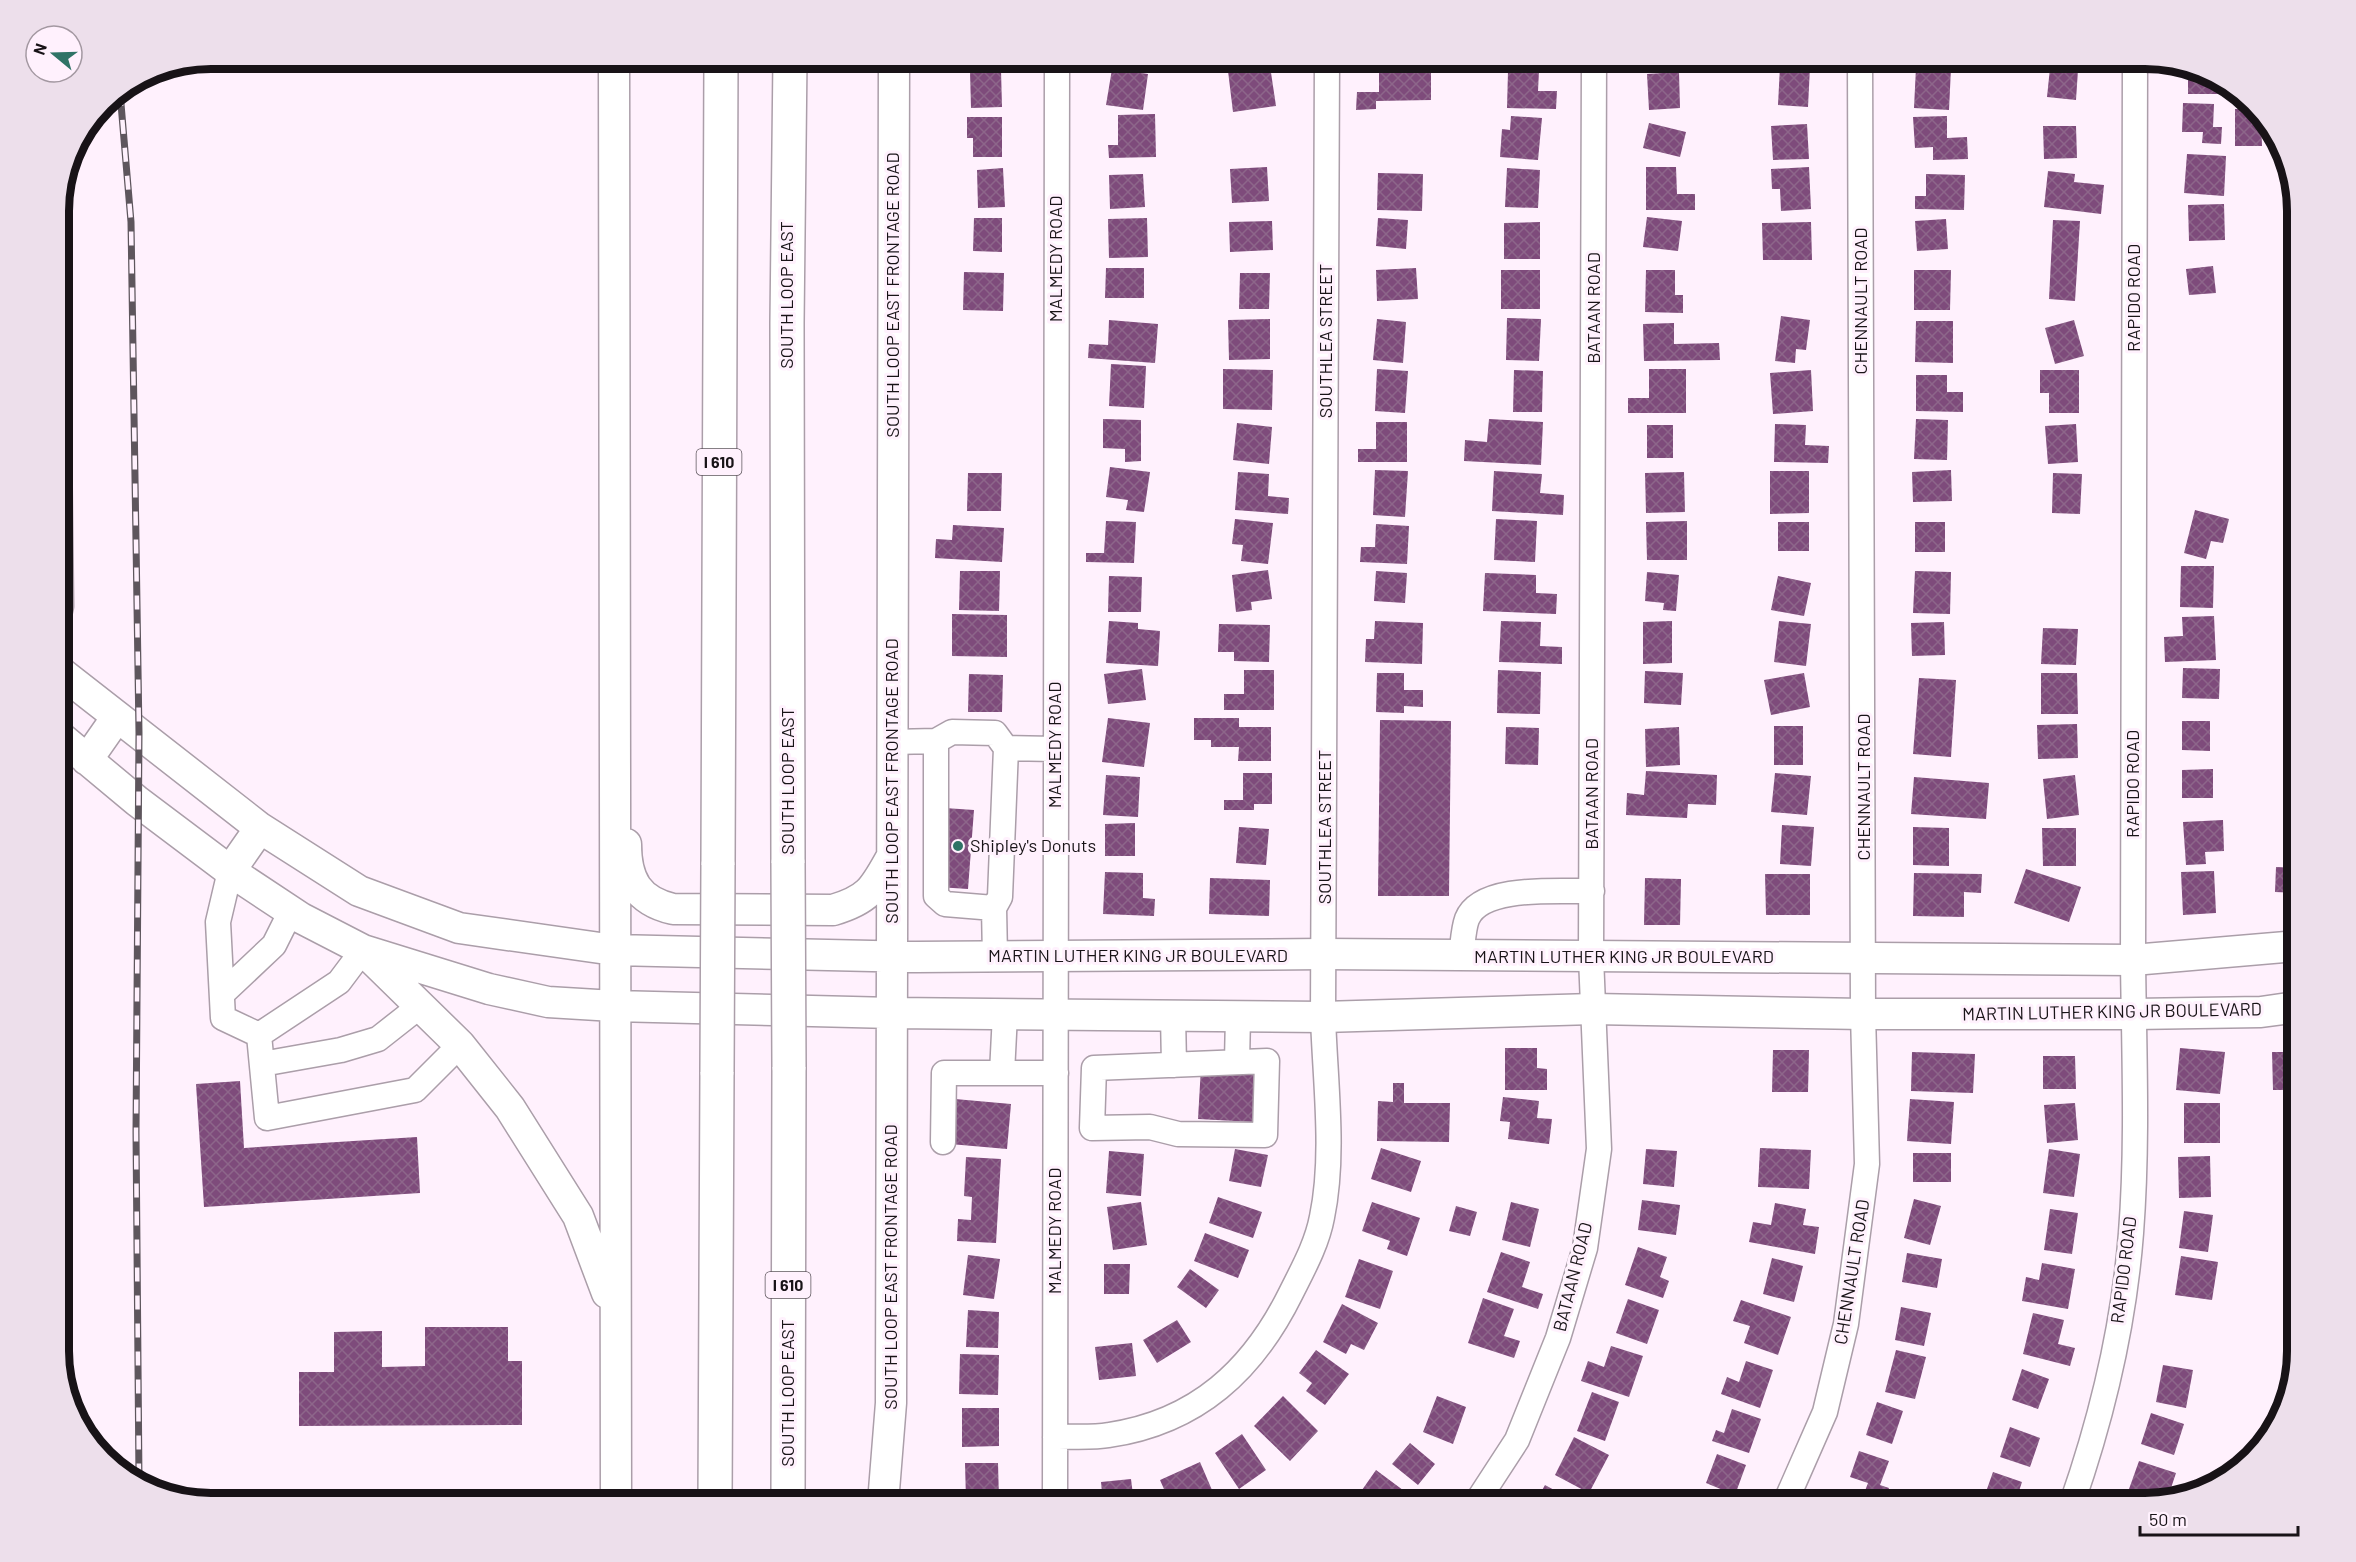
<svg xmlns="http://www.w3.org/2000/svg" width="2356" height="1562" viewBox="0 0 2356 1562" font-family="Barlow,sans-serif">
  <defs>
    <pattern id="building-cross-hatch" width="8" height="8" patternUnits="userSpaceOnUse" patternTransform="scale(1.5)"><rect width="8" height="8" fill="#7e4b7b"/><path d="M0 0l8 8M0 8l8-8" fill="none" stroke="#8d668a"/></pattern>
  </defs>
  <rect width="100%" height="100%" fill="#fff1fd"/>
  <path fill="url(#building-cross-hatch)" d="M1270,66L1276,106L1233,112L1228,71Z
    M1780,66L1810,67L1808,107L1778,105Z
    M1916,67L1951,68L1949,110L1914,108Z
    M1431,68V100L1376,101V109L1356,110L1357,92H1379V69Z
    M2050,68L2078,70L2076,100L2047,97Z
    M1112,69L1148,74L1143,110L1106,105Z
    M1001,70L1002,107L971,108L970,72Z
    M1508,71H1539L1538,91H1557L1556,109L1507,108Z
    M1679,72L1680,108L1649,110L1647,74Z
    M2188,72L2230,84L2233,94H2188Z
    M2183,103L2214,104L2213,127H2222L2221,144L2202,143L2203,132H2182Z
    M2235,109H2251L2261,121L2262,146H2235Z
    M1155,114L1156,157L1109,158L1108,145H1118V115Z
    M1511,116L1542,118L1538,160L1500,157L1502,129L1510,130Z
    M1947,116V138L1967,137L1968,159L1933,160V147L1915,148L1913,117Z
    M967,117H1002V157H973V138H967Z
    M1649,123L1686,132L1680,157L1643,148Z
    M1807,124L1809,159L1773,160L1771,126Z
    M2043,126H2076L2077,158L2044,159Z
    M2187,154L2226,156L2224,196L2184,193Z
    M1267,167L1269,201L1232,203L1230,169Z
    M1646,167H1676L1677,194H1695V210H1646Z
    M1809,167L1811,209L1781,211L1780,189H1772L1771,169Z
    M1003,168L1005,207L978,208L977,170Z
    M1507,168L1540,170L1538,208L1505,207Z
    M2048,171L2075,174L2074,182L2104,185L2101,214L2044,207Z
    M1378,173L1423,174L1422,211L1377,210Z
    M1143,174L1145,207L1110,209L1109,175Z
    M1926,174L1965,175L1964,210L1915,209V196H1926Z
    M2224,204L2225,240L2189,241L2188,205Z
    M1647,217L1682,221L1678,251L1643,247Z
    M974,218H1002V252L973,251Z
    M1147,218L1148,257L1109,258L1108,219Z
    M1378,218L1408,220L1406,249L1376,246Z
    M1946,219L1948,249L1917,251L1915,221Z
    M2053,220L2080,221L2075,301L2049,299Z
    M1272,221L1273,250L1230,252L1229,222Z
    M1540,222V259H1504V223Z
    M1811,222L1812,260H1763L1762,223Z
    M2213,266L2216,293L2189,295L2186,269Z
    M1106,268H1144V298H1105Z
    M1416,268L1418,299L1377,301L1376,270Z
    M1501,270H1540V309H1501Z
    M1646,270H1675V295H1683V313L1645,312Z
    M1914,270H1951L1950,310H1914Z
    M964,272L1004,273L1003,311L963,310Z
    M1240,273H1270L1269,309H1239Z
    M1781,316L1810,320L1806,350L1796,349L1795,363L1775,361Z
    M1507,318L1541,319L1539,361L1506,360Z
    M1270,319V359L1229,360L1228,320Z
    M1377,319L1406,322L1403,363L1373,360Z
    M1109,320L1158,324L1155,363L1088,358L1089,344L1108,345Z
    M2074,320L2084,356L2055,364L2045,328Z
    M1916,321H1953V363L1915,362Z
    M1674,323V344L1719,343L1720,360L1644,361L1643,324Z
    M1111,364L1146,366L1144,408L1109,406Z
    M1223,369L1273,370L1272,410L1223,409Z
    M1377,369L1408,371L1405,413L1375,411Z
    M1649,369H1686V413H1628V398H1649Z
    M1514,370L1543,371L1542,412H1513Z
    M1811,370L1813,411L1773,414L1770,373Z
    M2040,370H2079V413H2049V393H2040Z
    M1916,375H1947V392H1963V412L1916,411Z
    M1103,419L1141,420V461L1125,462V449L1103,448Z
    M1489,419L1543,422L1541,465L1464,461L1465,440L1487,442Z
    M1916,419L1948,420L1947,460L1914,459Z
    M1376,422H1407V462H1358V449H1376Z
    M1237,423L1272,427L1269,464L1233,460Z
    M1775,424L1806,425L1805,445L1829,446L1828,463L1774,462Z
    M2076,424L2078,462L2048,464L2045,426Z
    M1647,425H1673V458H1647Z
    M1110,467L1150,472L1144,512L1126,510L1128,500L1106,497Z
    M1375,470L1408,471L1405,517L1373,515Z
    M1951,470L1952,501L1913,502L1912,472Z
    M1494,471L1542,474L1540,493L1564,495L1563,515L1492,511Z
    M1770,471H1809V513L1770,514Z
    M1238,472L1269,474L1268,496L1289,498L1288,514L1235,510Z
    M1684,472L1685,512L1646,513L1645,473Z
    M968,473H1002L1001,511H967Z
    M2053,473L2082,474L2080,514L2052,513Z
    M2195,510L2229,519L2223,543L2211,541L2206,559L2184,553Z
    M1235,519L1273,523L1268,564L1241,561L1243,545L1232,544Z
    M1496,519L1537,521L1535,562L1494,560Z
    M1106,521L1136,522L1134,563L1086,562V553H1104Z
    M1687,521V560H1647L1646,522Z
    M1778,522H1809V551H1778Z
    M1915,522H1945V552H1915Z
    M1376,524L1409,526L1407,564L1360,562L1361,547H1375Z
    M953,525L1004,528L1002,562L935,558L936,539L952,540Z
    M2181,566H2214L2213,608L2180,607Z
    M1268,570L1272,599L1251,602L1252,610L1236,612L1232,575Z
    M960,571H1000L999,611L959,610Z
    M1376,571L1407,573L1405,603L1374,601Z
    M1915,571L1951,572L1950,614L1913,613Z
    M1647,572L1679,575L1676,611L1663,610L1664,603L1645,601Z
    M1485,573L1536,575V593L1557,594L1556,614L1483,611Z
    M1109,576L1142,577L1141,612H1108Z
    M1778,576L1811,583L1804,616L1771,610Z
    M952,614L1007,615V657L952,656Z
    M2214,616L2216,660L2165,662L2164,637L2183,636L2182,617Z
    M1109,621L1138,623V629L1160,631L1158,666L1106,663Z
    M1375,621L1423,623L1422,664L1365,662L1366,639H1374Z
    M1501,621L1541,622L1540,646L1562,647V664L1499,662Z
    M1672,621V663L1643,664V622Z
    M1779,621L1811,624L1806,666L1774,662Z
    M1944,622L1945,655L1912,656L1911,623Z
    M1219,624L1270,625L1269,662L1234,661V652H1218Z
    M2043,628L2078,629L2076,665L2041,664Z
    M2183,668L2220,669L2219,699L2182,698Z
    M1142,669L1146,700L1108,704L1104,674Z
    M1244,670H1274V710H1224V694H1244Z
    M1498,670L1541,672L1540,714L1497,713Z
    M1645,671L1683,673L1681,705L1644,703Z
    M1377,673H1404V690H1423V707L1404,706V713L1376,712Z
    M1804,673L1810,707L1771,715L1764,680Z
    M2041,673H2077L2078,714H2041Z
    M969,674L1003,675L1002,712H968Z
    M1919,678L1956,680L1951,757L1913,754Z
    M1108,718L1150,723L1144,767L1102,762Z
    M1194,718H1239V727H1271V761H1238L1239,747H1211V740H1194Z
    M1380,720L1451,721L1449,896H1378Z
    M2182,721H2210V751L2182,750Z
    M2077,724L2078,758L2038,759L2037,725Z
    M1774,726H1803V765H1774Z
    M1506,727L1539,728L1538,765L1505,764Z
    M1679,727L1680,765L1646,767L1645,729Z
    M2213,769V798H2182V770Z
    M1646,771L1717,775L1716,805L1688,804L1687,818L1626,815L1627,793L1644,795Z
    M1243,773H1272V804H1254V810H1224V800H1243Z
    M1775,773L1811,776L1807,815L1771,812Z
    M1106,775L1140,777L1138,817L1103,815Z
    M2075,775L2079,815L2047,819L2043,779Z
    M1914,777L1989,783L1986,819L1911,814Z
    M945,808L974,810L968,889L938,887Z
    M2223,820L2224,851L2205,852L2206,864L2186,865L2183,822Z
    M1135,823V856H1105V824Z
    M1782,825L1814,827L1811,866L1780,864Z
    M1239,827L1269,829L1266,865L1236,863Z
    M1913,827L1949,828V866L1913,865Z
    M2042,828H2076V866H2043Z
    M2276,867L2297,868V893L2275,892Z
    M2026,869L2081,887L2069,922L2014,903Z
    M2214,871L2216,913L2183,915L2181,872Z
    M1105,872L1143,873V898L1155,899L1154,916L1103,914Z
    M1914,873L1982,874L1981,893L1964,892V917L1913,916Z
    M1765,874H1810V915H1766Z
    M1210,878L1270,880L1269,916L1209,914Z
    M1645,878L1681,879L1680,925H1644Z
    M1505,1048H1537V1068L1547,1069V1090H1505Z
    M2180,1048L2225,1052L2220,1094L2176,1090Z
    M1773,1050H1809L1808,1092H1772Z
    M1912,1052L1975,1054L1973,1093L1911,1091Z
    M2272,1052H2297V1090H2273Z
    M2043,1056H2075L2076,1089H2043Z
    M1201,1067L1255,1070L1253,1122L1198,1119Z
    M240,1081L244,1148L417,1137L420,1193L204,1207L196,1084Z
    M1393,1083H1404V1103H1450L1449,1142L1377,1141L1378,1101L1393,1102Z
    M1503,1097L1539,1101L1537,1118L1552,1119L1549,1144L1508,1139L1510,1122L1500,1121Z
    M955,1099L1011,1104L1007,1149L950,1144Z
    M1910,1099L1954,1102L1951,1144L1907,1141Z
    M2075,1103L2078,1140L2047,1143L2044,1105Z
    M2184,1103H2220V1143H2184Z
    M1381,1148L1421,1161L1411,1192L1371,1179Z
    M1760,1148L1811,1150L1809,1189L1758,1187Z
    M1235,1149L1268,1155L1261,1187L1229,1181Z
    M1646,1149L1677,1151L1674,1187L1643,1184Z
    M2049,1149L2080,1154L2074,1197L2043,1193Z
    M1109,1151L1144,1154L1141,1196L1106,1193Z
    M1913,1153H1951V1182H1913Z
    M2210,1156L2211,1197L2179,1198L2178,1157Z
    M966,1157L1001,1159L996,1243L957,1241L958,1219L971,1220L972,1197L964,1196Z
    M1218,1197L1262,1212L1253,1238L1209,1223Z
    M1914,1199L1941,1206L1930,1245L1904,1238Z
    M1642,1200L1680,1205L1676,1235L1638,1230Z
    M1141,1202L1147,1245L1113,1250L1107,1207Z
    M1372,1202L1420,1218L1407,1256L1387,1249L1390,1241L1362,1231Z
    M1511,1202L1539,1209L1530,1247L1502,1240Z
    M1775,1203L1806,1209L1803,1225L1819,1227L1815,1254L1749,1242L1753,1222L1771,1225Z
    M1456,1206L1477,1212L1470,1236L1449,1231Z
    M2050,1209L2078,1213L2072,1254L2044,1250Z
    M2184,1211L2213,1215L2208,1252L2179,1248Z
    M1205,1233L1249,1250L1238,1278L1194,1261Z
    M1638,1247L1667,1257L1660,1277L1669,1281L1663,1298L1625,1285Z
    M1501,1252L1530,1262L1522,1287L1543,1294L1538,1309L1487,1292Z
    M1907,1253L1942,1259L1937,1288L1902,1282Z
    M968,1255L1000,1259L994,1299L963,1295Z
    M2181,1256L2218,1262L2212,1300L2175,1295Z
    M1772,1258L1803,1266L1794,1302L1763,1294Z
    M1359,1259L1393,1271L1380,1309L1345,1297Z
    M2042,1263L2075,1269L2068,1309L2022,1301L2026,1277L2039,1280Z
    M1104,1264H1130L1129,1294H1104Z
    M1190,1269L1219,1290L1206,1308L1177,1287Z
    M1483,1298L1514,1309L1504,1336L1520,1341L1514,1358L1468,1343Z
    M1628,1299L1659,1310L1647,1344L1616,1333Z
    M1741,1300L1791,1317L1778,1355L1744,1343L1750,1326L1733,1321Z
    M1342,1304L1378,1323L1364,1350L1351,1344L1346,1354L1323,1342Z
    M1901,1307L1931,1313L1924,1346L1895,1340Z
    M968,1310L999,1312L998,1348L966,1347Z
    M2033,1313L2064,1320L2058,1344L2075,1348L2070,1366L2023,1354Z
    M1177,1320L1191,1342L1157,1363L1143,1340Z
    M425,1327H508V1361H522V1425L299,1426V1372H334V1332L382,1331V1367L425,1366Z
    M1132,1343L1136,1376L1099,1380L1095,1347Z
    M1611,1346L1643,1356L1629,1397L1581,1381L1588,1361L1604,1367Z
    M1316,1350L1349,1374L1325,1405L1306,1391L1312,1383L1299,1373Z
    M1896,1350L1926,1357L1915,1399L1885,1392Z
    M960,1354L999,1355L998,1395L959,1394Z
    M1746,1361L1773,1370L1760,1408L1721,1394L1727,1377L1739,1382Z
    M2163,1365L2193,1370L2186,1408L2156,1402Z
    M2022,1369L2049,1379L2038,1409L2012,1400Z
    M1592,1392L1619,1402L1605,1441L1577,1431Z
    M1283,1396L1318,1431L1290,1461L1254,1426Z
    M1437,1396L1466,1407L1453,1444L1423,1432Z
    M1877,1402L1903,1411L1892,1444L1866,1435Z
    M962,1408H999V1446L962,1447Z
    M1732,1409L1761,1419L1749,1453L1712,1441L1716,1430L1724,1433Z
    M2151,1413L2184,1424L2174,1455L2141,1444Z
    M2010,1427L2040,1438L2030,1467L2000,1457Z
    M1242,1434L1266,1470L1239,1489L1215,1453Z
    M1574,1437L1609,1455L1589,1493L1555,1475Z
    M1410,1443L1435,1464L1418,1485L1392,1464Z
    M1859,1451L1889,1461L1880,1485L1889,1488L1883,1503L1863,1496L1868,1483L1850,1477Z
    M1717,1454L1746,1465L1735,1495L1706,1483Z
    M2139,1461L2176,1473L2168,1497L2160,1500L2129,1489Z
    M1200,1462L1215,1497L1200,1503H1170L1160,1480Z
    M965,1463H998L999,1499L966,1500Z
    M1376,1470L1415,1499L1412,1503H1360L1355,1500Z
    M1993,1472L2022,1482L2015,1503H1982Z
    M1131,1479L1134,1503H1103L1101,1482Z
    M1545,1485L1578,1503H1535Z"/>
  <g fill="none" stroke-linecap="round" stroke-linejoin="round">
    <defs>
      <path id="minor" d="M59,447L61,606L59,615
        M936,741V896L945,904L994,908L995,957
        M892,742L936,741L952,732L995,733L1006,748L1055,749
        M230,871L218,922L223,1018L259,1035L267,1118L415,1090L460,1045
        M994,908L1000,897L1006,748
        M1461,956C1463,944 1463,930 1467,919C1481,884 1560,892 1592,891
        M222,994L274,945L291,911
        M1173,1015L1174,1065
        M259,1035L339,982L363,950
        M1267,1061L1265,1135L1178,1134L1150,1127L1092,1128L1094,1068Z
        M1237,1062L1238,1016
        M262,1064L341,1050L378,1039L420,1006
        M1002,1073L1005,1014
        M943,1142L944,1073H1056
        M1055,1437C1072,1436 1092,1438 1109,1435C1197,1422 1253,1370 1291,1293C1303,1269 1317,1244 1322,1217C1335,1155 1325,1081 1323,1017L1327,58
        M1055,1503L1057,58
        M1476,1503L1517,1440L1558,1338L1585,1248L1599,1149L1591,957L1594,58
        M1785,1503L1825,1412L1846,1324L1867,1164L1863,1014L1860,58
        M2072,1503C2102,1417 2124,1324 2131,1233C2138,1142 2134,1051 2133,960L2135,58"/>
      <path id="major" d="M614,58L616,1503
        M59,671L260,828L359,891L459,928L614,950L916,957L1324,954L2133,960L2297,946
        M59,736L137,801L230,871L301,918L363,950L489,989L548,1002L614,1006L892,1013L1323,1017L1593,1009L1863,1014H2134L2261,1012L2297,1007
        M87,760L117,717
        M626,844C626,880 638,901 673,909L833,910C870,899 874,888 892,856
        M230,871L260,828
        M367,954L460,1045L510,1108L578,1216L607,1293
        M883,1503L891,1403L894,58"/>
      <path id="highway" d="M788,863L787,323L790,58
        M718,865L721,58
        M715,1503L717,1072
        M788,1503L789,1067"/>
    </defs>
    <use href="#minor" stroke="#ab9ea9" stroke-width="27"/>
    <use href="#major" stroke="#ab9ea9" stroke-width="33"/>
    <use href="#highway" stroke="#ab9ea9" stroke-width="36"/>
    <use href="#minor" stroke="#fff" stroke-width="24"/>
    <use href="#major" stroke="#fff" stroke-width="30"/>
    <use href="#highway" stroke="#fff" stroke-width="33"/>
    <defs>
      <path id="rail" d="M120,92L131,222L139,733L136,1132L139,1481"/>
    </defs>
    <use href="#rail" stroke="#5e565d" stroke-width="7"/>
    <use href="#rail" stroke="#fff1fd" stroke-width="4.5" stroke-dasharray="14" stroke-linecap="butt"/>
    <defs>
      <path id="highway-bridge" d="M788,863L789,1067
        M717,1072L718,865"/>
    </defs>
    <use href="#highway-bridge" stroke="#ab9ea9" stroke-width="36" stroke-linecap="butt"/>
    <use href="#highway-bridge" stroke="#fff" stroke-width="33"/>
  </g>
  <circle fill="#2f7366" stroke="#fff1fd" stroke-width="2" cx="958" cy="846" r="6"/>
  <g text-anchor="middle" stroke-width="6" stroke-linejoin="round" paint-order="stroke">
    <g fill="#fff1fd" stroke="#5d565c" stroke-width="1.5">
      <rect x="696.5" y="449" width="45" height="26" rx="4.5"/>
      <rect x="765.5" y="1272" width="45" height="26" rx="4.5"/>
    </g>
    <g font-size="16" font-weight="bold" fill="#181317">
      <text x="719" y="468">I 610</text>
      <text x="788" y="1291">I 610</text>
    </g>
    <g font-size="18" fill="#181317" stroke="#fff1fd">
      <text transform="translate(1056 259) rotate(-90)" y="6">MALMEDY ROAD</text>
      <text transform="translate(787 295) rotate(-90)" y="6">SOUTH LOOP EAST</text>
      <text transform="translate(893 295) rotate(-90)" y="6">SOUTH LOOP EAST FRONTAGE ROAD</text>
      <text transform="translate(2134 298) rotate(-90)" y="6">RAPIDO ROAD</text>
      <text transform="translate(1861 301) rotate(-90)" y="6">CHENNAULT ROAD</text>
      <text transform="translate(1594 308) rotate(-90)" y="6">BATAAN ROAD</text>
      <text transform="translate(1326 341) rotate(-90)" y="6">SOUTHLEA STREET</text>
      <text transform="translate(1055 745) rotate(-90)" y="6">MALMEDY ROAD</text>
      <text transform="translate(788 781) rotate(-90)" y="6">SOUTH LOOP EAST</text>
      <text transform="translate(892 781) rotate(-90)" y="6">SOUTH LOOP EAST FRONTAGE ROAD</text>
      <text transform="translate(2133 784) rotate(-90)" y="6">RAPIDO ROAD</text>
      <text transform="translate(1864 787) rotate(-90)" y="6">CHENNAULT ROAD</text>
      <text transform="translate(1592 794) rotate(-90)" y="6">BATAAN ROAD</text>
      <text transform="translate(1325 827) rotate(-90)" y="6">SOUTHLEA STREET</text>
      <text x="1138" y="962">MARTIN LUTHER KING JR BOULEVARD</text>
      <text x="1624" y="963">MARTIN LUTHER KING JR BOULEVARD</text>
      <text transform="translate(2112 1012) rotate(-1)" y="6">MARTIN LUTHER KING JR BOULEVARD</text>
      <text transform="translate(1055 1231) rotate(-90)" y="6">MALMEDY ROAD</text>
      <text transform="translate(891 1267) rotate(-90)" y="6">SOUTH LOOP EAST FRONTAGE ROAD</text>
      <text transform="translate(2124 1270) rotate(-83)" y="6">RAPIDO ROAD</text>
      <text transform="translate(1852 1272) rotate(-81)" y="6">CHENNAULT ROAD</text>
      <text transform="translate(1573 1277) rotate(-76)" y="6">BATAAN ROAD</text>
      <text transform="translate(788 1393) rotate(-90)" y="6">SOUTH LOOP EAST</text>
    </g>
    <g font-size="18" fill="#181317" stroke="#fff1fd" text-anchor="start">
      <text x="970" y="852">Shipley's Donuts</text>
    </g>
  </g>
  <path d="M0 0H2356V1562H0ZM211 69H2145A142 142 0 0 1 2287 211V1351A142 142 0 0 1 2145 1493H211A142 142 0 0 1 69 1351V211A142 142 0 0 1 211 69Z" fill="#eddfeb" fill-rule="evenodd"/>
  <path fill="none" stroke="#181317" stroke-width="8" d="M211 69H2145A142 142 0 0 1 2287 211V1351A142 142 0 0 1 2145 1493H211A142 142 0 0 1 69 1351V211A142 142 0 0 1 211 69Z"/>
  <g transform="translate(54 54) rotate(289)"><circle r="28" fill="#fff1fd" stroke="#a398a1" stroke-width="1.5"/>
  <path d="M0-4.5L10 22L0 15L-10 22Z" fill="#2f7366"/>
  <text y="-9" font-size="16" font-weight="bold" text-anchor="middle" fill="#181317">N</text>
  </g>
  <path d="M2140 1526v9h158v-9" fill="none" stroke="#181317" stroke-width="3"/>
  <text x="2149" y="1526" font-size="18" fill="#181317" stroke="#fff1fd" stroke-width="4.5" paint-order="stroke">50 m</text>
</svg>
